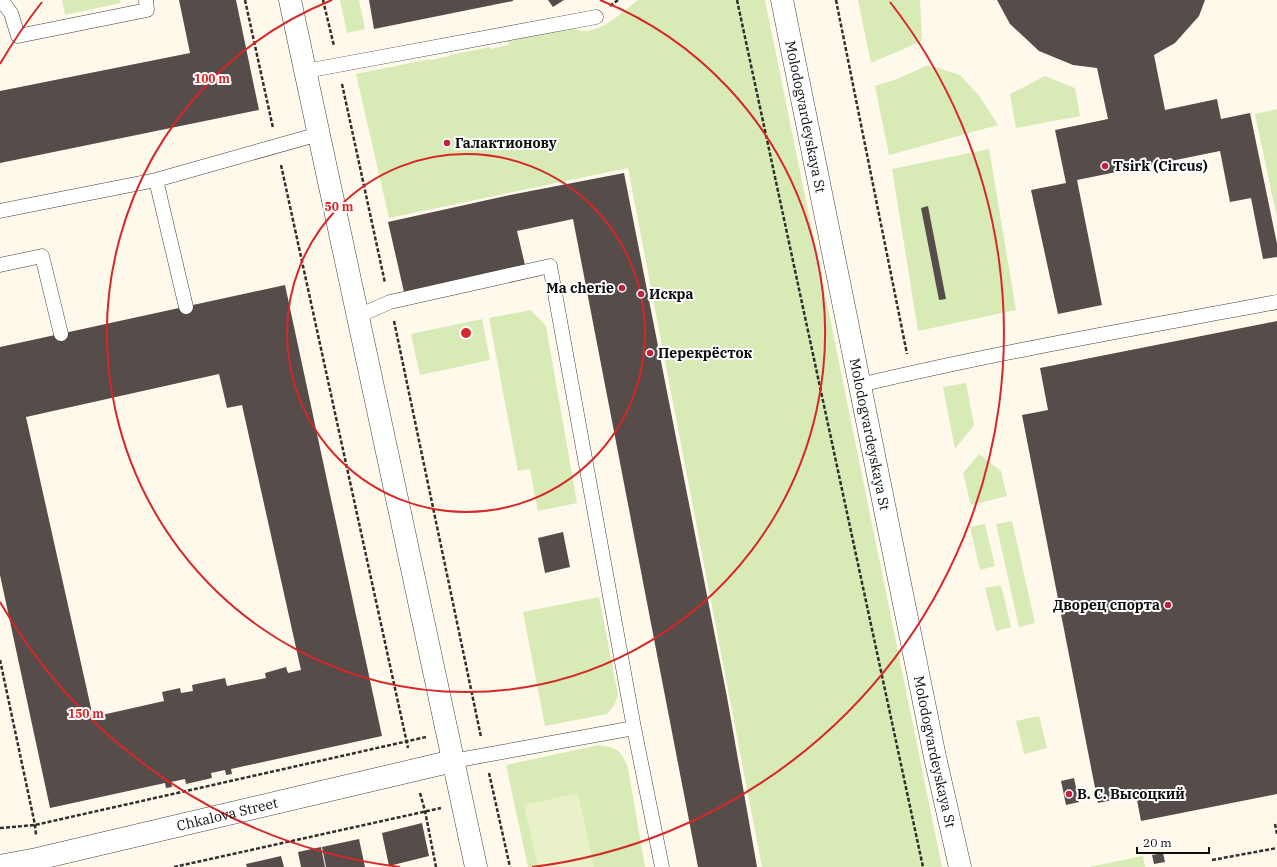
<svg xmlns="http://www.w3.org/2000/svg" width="1277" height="867" viewBox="0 0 1277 867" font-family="'IBM Plex Serif',serif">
  <rect width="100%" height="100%" fill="#fff9ec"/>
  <path fill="#d8eab5" d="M62,0H120V3L65,15Z
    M340,0H359L365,29L347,33Z
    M638,0H765L942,867H762L628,168L389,218L356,74L431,59V60L450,56V55L490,47V49L509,45L508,41L572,28C595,40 621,13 638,0Z
    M858,0H920L922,41L871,63Z
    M928,65L960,75L980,97L998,125L889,155L875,86L897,79Z
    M1045,76L1075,88L1080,116L1016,128L1010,94Z
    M1277,109V218L1255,114Z
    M989,149L1016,310L918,331L892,169Z
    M531,310L546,326L577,503L538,511L530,469L518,471L489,318Z
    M482,319L490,360L420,375L411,334Z
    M966,383L974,425L955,449L943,387Z
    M979,454L1001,471L1007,496L971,505L963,473Z
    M1012,521L1035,623L1019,627L996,524Z
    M985,524L995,566L980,570L970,527Z
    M1001,585L1011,627L996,631L985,588Z
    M599,597L618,695L614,706L607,714L545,726L523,612Z
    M1039,716L1047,748L1024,754L1016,721Z
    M599,745C618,748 621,750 628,768L645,867H528L506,765Z
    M1143,856L1145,867H1089Z"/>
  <path fill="#e8f1c7" d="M578,793L594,867H538L524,805Z"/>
  <path fill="#564c49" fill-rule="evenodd" d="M179,0H236L259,110L0,163V91L190,53Z
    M369,0H513V1L374,29Z
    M548,0H564L553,7Z
    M997,0H1205L1199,16L1175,43L1154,55L1165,110L1217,99L1221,119L1250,113L1277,244V257L1263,259L1251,198L1230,202L1220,151L1077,180L1102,305L1058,314L1031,190L1066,183L1055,130L1108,119L1097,68L1073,65L1039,51L1010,24Z
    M624,173L727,697L757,867H698L573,219L517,231L525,265L404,292L388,222L510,195Z
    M928,206L946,299L939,300L921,208Z
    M285,285L382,736L231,769L232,774L226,775L225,770L211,773L212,778L186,784L185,779L171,782L172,787L166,788L165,783L50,808L0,575V347ZM219,374L227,408L242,405L301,670L288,673L286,667L265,673L266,678L227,686L225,678L192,685L193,691L181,693L180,688L162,692L164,701L93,717L26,417Z
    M1277,321V794L1141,821L1136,795L1098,803L1022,415L1048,410L1040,368Z
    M563,532L570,567L545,573L538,538Z
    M1074,778L1079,802L1066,805L1061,781Z
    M422,823L429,856L389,866L382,833Z
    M359,839L365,867H326L322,847Z
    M321,847L325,867H301L298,852Z
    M1163,853L1165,862L1154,864L1152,855Z
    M281,856L284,867H247L246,864Z"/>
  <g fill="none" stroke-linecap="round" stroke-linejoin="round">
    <defs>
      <path id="service" d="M1,0L11,13L18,36L147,10L146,0
        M306,71L596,17
        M156,180L186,307
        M0,211L156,180L319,134
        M0,265L42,256L61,334
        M358,316L390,302L550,266L634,728L453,761
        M860,385C998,352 1138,328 1277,302
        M634,728L662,867"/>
      <g id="minor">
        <path id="s1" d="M782,0L935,757L960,867"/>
      </g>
      <g id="tertiary">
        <path d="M290,0L476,867"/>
        <path id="s2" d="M0,866L37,859L453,761"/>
      </g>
    </defs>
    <use href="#service" stroke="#404040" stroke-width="15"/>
    <use href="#minor" stroke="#404040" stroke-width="23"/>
    <use href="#tertiary" stroke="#404040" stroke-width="23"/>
    <path stroke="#2f2f2f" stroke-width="2.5" stroke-dasharray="4 2" stroke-linecap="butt" d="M245,0L273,128
      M323,0L334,46
      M737,0L923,867
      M836,0L907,354
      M610,6L618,0
      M342,84L385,283
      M281,165L408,748
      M394,321L481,737
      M0,660L35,825L36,835
      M489,773L510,867
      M420,793L425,811L436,867
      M1275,824L1277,834
      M0,828L35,825L426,737
      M1212,860L1277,848
      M174,867L441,808"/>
    <use href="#service" stroke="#fff" stroke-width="14"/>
    <use href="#minor" stroke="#fff" stroke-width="22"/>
    <use href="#tertiary" stroke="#fff" stroke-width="22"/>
  </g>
  <g fill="none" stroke="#d62828" stroke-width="2">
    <circle cx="466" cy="333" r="179"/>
    <path d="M600 0A359 359 0 1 1 332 0"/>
    <path d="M400 867A538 538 0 0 1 0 602M0 64A538 538 0 0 1 42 2M890 2A538 538 0 0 1 532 867"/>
  </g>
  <g fill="#c0213d" stroke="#fff" stroke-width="1.5">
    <circle cx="447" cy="143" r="4"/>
    <circle cx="1105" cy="166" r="4"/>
    <circle cx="622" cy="288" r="4"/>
    <circle cx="641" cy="294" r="4"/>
    <circle cx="650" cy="353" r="4"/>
    <circle cx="1168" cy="605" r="4"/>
    <circle cx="1069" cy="794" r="4"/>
  </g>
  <g text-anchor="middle" stroke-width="4" stroke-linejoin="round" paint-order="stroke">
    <g font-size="14" fill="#0d0d0d" stroke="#fff">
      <text dy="5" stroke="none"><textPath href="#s1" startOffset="119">Molodogvardeyskaya St</textPath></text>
      <text dy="5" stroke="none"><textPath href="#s1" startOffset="443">Molodogvardeyskaya St</textPath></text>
      <text dy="5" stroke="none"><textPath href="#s1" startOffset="767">Molodogvardeyskaya St</textPath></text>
      <text dy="5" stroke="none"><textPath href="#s2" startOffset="233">Chkalova Street</textPath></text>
    </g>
    <g font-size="14" font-weight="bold" fill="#0d0d0d" stroke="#fff" text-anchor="start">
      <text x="455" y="148">Галактионову</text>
      <text x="1113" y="171">Tsirk (Circus)</text>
      <text x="614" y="293" text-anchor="end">Ma cherie</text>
      <text x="649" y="299">Искра</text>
      <text x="658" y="358">Перекрёсток</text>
      <text x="1160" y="610" text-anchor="end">Дворец спорта</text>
      <text x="1077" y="799">В. С. Высоцкий</text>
    </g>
  </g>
  <circle cx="466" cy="333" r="6" fill="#d62828" stroke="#fff" stroke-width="2"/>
  <g font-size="12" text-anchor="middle" font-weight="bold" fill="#d62828" stroke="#fff" stroke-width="4" stroke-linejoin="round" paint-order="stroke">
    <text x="212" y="83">100 m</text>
    <text x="339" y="211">50 m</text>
    <text x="86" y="718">150 m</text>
  </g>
  <path d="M1137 847v6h72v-6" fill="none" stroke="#0d0d0d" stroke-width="2"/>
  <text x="1143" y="847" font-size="12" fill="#0d0d0d" stroke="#ffffff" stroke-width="3" paint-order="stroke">20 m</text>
</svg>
